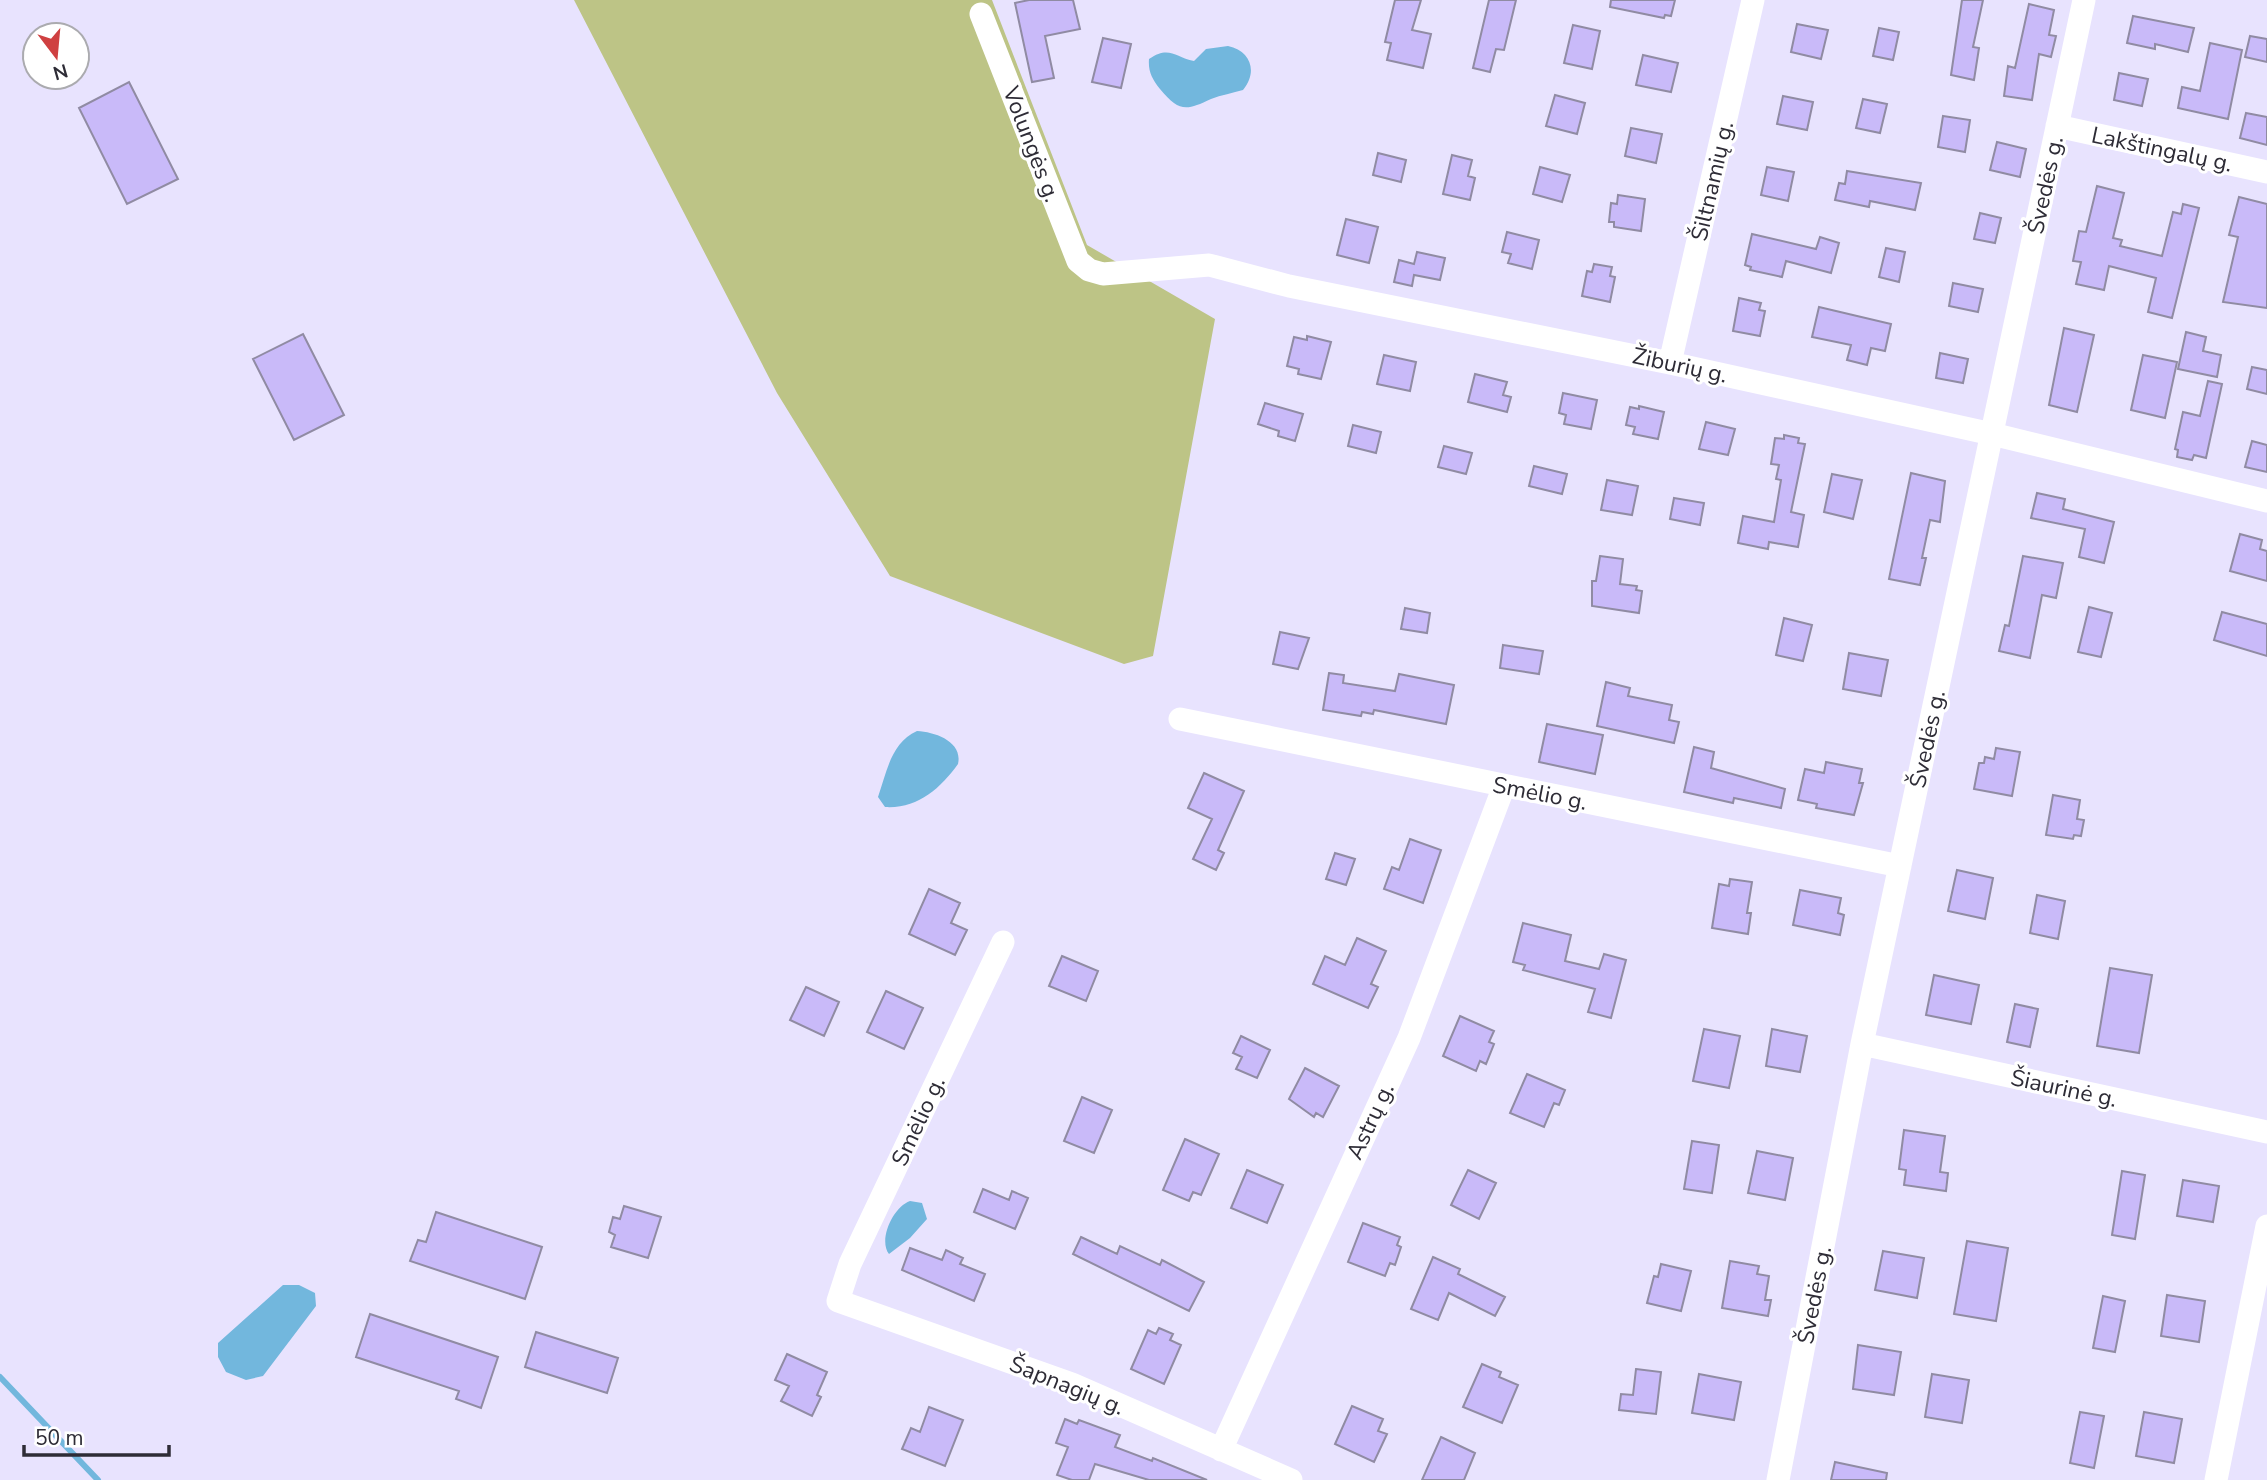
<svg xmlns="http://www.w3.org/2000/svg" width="2267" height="1480" viewBox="0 0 2267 1480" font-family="'Nunito Sans',sans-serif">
  <rect width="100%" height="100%" fill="#e8e3fe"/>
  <path fill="#bdc486" d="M574,0H992L1087,245L1215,319L1153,656L1124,664L890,576L777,393Z"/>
  <path fill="#72b7dd" d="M1228,46C1251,51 1258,72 1243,90C1233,93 1221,95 1211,99C1186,111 1179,112 1160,89C1152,79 1148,71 1149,59C1169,45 1175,57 1194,61L1206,49Z
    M917,731C936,732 963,742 958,764C940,789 917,809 885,807L878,797C887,771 891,743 917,731Z
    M910,1201L922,1203L927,1219L910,1238L889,1254C878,1240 893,1207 910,1201Z
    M283,1285H299L315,1293L316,1306L263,1376L246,1380L226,1372L218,1357V1343Z"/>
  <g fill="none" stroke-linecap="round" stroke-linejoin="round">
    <path stroke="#72b7dd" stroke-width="6" d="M0,1377L98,1480"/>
  </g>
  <path fill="#c9baf9" stroke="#908ba3" stroke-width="2" d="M1029,0H1073L1080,29L1045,36L1054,78L1032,82L1015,3Z
    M1395,0H1421L1412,30L1431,34L1423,68L1387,60L1391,43L1385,42Z
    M1489,0H1516L1504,50L1496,49L1490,72L1473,68Z
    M1611,0H1675L1671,16L1665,15L1664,18L1610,7Z
    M1962,0H1983L1973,47L1979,48L1974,80L1951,75Z
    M2029,4L2054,10L2049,35L2056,36L2051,57L2039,54L2032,100L2004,96L2008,66L2015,68Z
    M2133,16L2194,28L2188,52L2155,44V49L2127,43Z
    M1797,24L1828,30L1821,59L1791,52Z
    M1573,25L1600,31L1592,69L1564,63Z
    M1879,28L1899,32L1893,60L1873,56Z
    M2250,36L2267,39V62L2245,57Z
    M1103,38L1131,44L1121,88L1092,82Z
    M2210,43L2242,50L2228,119L2178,108L2182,87L2200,91Z
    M1643,55L1678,63L1671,92L1636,85Z
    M2119,73L2148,79L2142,106L2114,100Z
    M129,82L178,179L127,204L79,108Z
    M1555,95L1585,103L1577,134L1546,126Z
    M1783,96L1813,102L1807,130L1777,124Z
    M1863,99L1887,104L1880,133L1856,128Z
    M2246,113L2267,117V145L2240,138Z
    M1943,116L1970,120L1965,152L1938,147Z
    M1631,128L1662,134L1656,163L1625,156Z
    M1997,142L2026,149L2020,177L1990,170Z
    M1378,153L1406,160L1401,182L1373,175Z
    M1452,155L1472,160L1468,176L1475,178L1470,200L1443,194Z
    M1540,167L1570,175L1562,202L1533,194Z
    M1767,167L1794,172L1788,201L1761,195Z
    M1847,171L1921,183L1915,210L1870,201L1869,207L1835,200L1839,183L1845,184Z
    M2097,186L2124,193L2113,238L2122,240L2120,246L2162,256L2173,212L2181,214L2183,204L2199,208L2172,318L2148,312L2156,278L2109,266L2104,290L2076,284L2081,262L2073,261L2079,231L2086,232Z
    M1618,195L1645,199L1641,231L1614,227V222H1609L1611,203L1617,204Z
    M2239,197L2267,204V308L2223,302L2238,237L2229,235Z
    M1980,213L2001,218L1995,243L1974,239Z
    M1346,219L1378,227L1369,263L1337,255Z
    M1507,232L1539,240L1532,269L1508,263L1511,254L1502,252Z
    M1752,234L1816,249L1820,237L1839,243L1831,273L1786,261L1782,277L1750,270L1751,267L1745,265Z
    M1886,248L1905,252L1899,282L1879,277Z
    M1417,252L1445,258L1440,280L1414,275L1412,286L1394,282L1399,260L1414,264Z
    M1594,264L1612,267L1610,276L1615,277L1610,302L1582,296L1587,271L1592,272Z
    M1953,283L1983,289L1978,312L1949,306Z
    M1739,298L1761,303L1759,310L1765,311L1760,336L1733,331Z
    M1819,307L1891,324L1885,351L1871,348L1867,365L1847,360L1851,345L1812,337Z
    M2064,328L2094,335L2077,412L2049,405Z
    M2186,332L2206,337L2203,351L2221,355L2217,377L2178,369Z
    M303,334L344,415L294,440L253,359Z
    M1307,336L1331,342L1321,379L1298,374L1299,369L1287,366L1294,337L1307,340Z
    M1940,353L1968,359L1963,383L1936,378Z
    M1384,355L1416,362L1410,391L1377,384Z
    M2143,355L2177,362L2165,418L2131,410Z
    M2252,367L2267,370V394L2247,389Z
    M1475,374L1507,382L1503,395L1511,397L1507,412L1468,402Z
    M2208,381L2222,384L2206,458L2194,455L2192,460L2177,457L2178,450L2175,449L2183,412L2200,416Z
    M1563,393L1597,400L1591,429L1564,424L1566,415L1559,413Z
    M1265,403L1303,414L1295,441L1278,436L1279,431L1258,424Z
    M1639,406L1664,412L1658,439L1633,434L1635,427L1626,425L1630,407L1639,409Z
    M1706,422L1735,429L1728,455L1699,449Z
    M1353,425L1381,432L1376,453L1348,446Z
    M1784,435L1799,438L1798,443L1805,444L1791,512L1804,515L1798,547L1769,542L1768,549L1738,543L1743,516L1774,522L1781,480L1776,479L1779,465L1771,464L1775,438L1784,439Z
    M2252,441L2267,445V472L2245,467Z
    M1444,446L1472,453L1466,474L1438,467Z
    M1534,466L1567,474L1562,494L1529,486Z
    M1911,473L1945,481L1940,522L1930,520L1922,558H1926L1920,585L1889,579Z
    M1832,474L1862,480L1853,519L1824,512Z
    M1607,480L1638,486L1632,515L1601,510Z
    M2037,493L2065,499L2063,509L2114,522L2104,563L2079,557L2085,529L2031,518Z
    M1674,498L1704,503L1700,525L1670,519Z
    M2240,534L2262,540L2260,549L2267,551V581L2230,571Z
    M1600,556L1623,559L1620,584L1637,586L1636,590L1642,591L1639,613L1592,606V581H1596Z
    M2023,556L2063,563L2056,598L2042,595L2030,658L1999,651L2005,625L2009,626Z
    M2089,607L2112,613L2101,657L2078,652Z
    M1405,608L1430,613L1427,633L1401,629Z
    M2222,612L2267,624V656L2214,640Z
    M1784,618L1812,625L1803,661L1776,655Z
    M1280,632L1309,638L1298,669L1273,664Z
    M1503,645L1543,651L1539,674L1500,668Z
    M1849,653L1888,660L1881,696L1843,689Z
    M1329,673L1344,675L1343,683L1395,691L1399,674L1454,685L1446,724L1374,710L1373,714L1362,712L1361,716L1323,710Z
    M1606,682L1630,688L1628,696L1672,705L1669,720L1679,722L1674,743L1597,726Z
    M1547,724L1603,735L1595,774L1539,762Z
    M1694,747L1714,752L1711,768L1785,789L1781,808L1734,798L1733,803L1684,792Z
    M1996,748L2020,752L2012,796L1974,789L1979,763H1984L1985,757L1994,759Z
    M1826,762L1862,769L1859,783H1863L1854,815L1816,808L1817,804L1798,800L1805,769L1824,773Z
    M1204,773L1244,791L1218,850L1224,853L1216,870L1193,859L1212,819L1188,808Z
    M2053,795L2080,800L2077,819L2084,820L2081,836L2074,835L2073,839L2046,835Z
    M1410,839L1441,850L1423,903L1384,889L1392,867L1399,870Z
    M1335,853L1355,859L1346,885L1326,879Z
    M1957,870L1993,878L1985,919L1948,911Z
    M1730,879L1752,882L1747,913H1751L1748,934L1712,928L1719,884L1729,886Z
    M929,889L960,903L951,923L967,930L955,955L909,934Z
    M1800,890L1841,898L1838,913L1844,915L1840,935L1793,925Z
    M2037,895L2065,901L2058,939L2030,933Z
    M1523,923L1571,935L1565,961L1599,969L1604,954L1626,960L1611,1018L1588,1012L1595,989L1523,970L1525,965L1513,962Z
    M1357,938L1386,951L1371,984L1378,987L1368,1008L1313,984L1325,956L1345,965Z
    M1062,956L1098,971L1086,1001L1049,986Z
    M2110,968L2152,975L2139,1053L2097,1046Z
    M1934,975L1979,985L1971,1024L1926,1015Z
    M806,987L839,1002L824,1036L790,1020Z
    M886,991L923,1008L904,1049L867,1032Z
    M2015,1004L2038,1009L2030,1047L2007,1042Z
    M1460,1016L1494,1031L1489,1042L1494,1044L1486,1064L1480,1061L1476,1071L1443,1056Z
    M1704,1029L1740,1036L1729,1088L1693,1081Z
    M1772,1029L1807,1036L1800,1072L1766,1066Z
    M1241,1036L1270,1050L1257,1078L1236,1069L1242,1057L1233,1053Z
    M1305,1068L1339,1086L1323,1117L1316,1113L1314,1117L1289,1099Z
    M1527,1074L1565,1090L1559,1105L1554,1103L1544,1127L1510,1113Z
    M1082,1097L1112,1110L1094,1153L1064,1141Z
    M1904,1130L1945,1136L1940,1172L1948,1173L1946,1191L1904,1185L1906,1170L1899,1169Z
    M1185,1139L1219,1154L1201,1195L1193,1192L1189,1201L1163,1190Z
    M1692,1141L1719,1145L1712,1193L1684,1189Z
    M1757,1151L1793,1158L1785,1200L1748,1193Z
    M1247,1170L1283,1185L1267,1223L1231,1208Z
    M1468,1170L1496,1183L1479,1219L1451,1205Z
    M2122,1171L2145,1175L2135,1239L2112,1235Z
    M2183,1180L2219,1186L2213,1222L2177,1216Z
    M983,1189L1009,1200L1012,1191L1028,1198L1015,1229L974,1212Z
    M624,1206L661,1217L648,1258L611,1247L615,1235L609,1232L613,1217L620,1219Z
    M436,1212L542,1247L525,1299L410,1261L418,1240L426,1242Z
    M1363,1223L1400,1237L1397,1245L1401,1247L1395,1265L1390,1263L1385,1276L1348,1262Z
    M1081,1237L1117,1254L1120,1246L1160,1265L1162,1260L1204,1282L1189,1311L1073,1254Z
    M1967,1241L2008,1248L1996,1321L1954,1314Z
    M910,1248L942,1260L946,1250L963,1258L960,1264L985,1274L974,1301L902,1270Z
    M1883,1251L1924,1258L1917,1298L1875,1290Z
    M1433,1257L1460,1269L1458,1274L1505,1297L1495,1316L1449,1293L1438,1320L1411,1309Z
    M1730,1261L1759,1266L1757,1274L1769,1276L1765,1300H1771L1768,1316L1722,1308Z
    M1661,1264L1691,1271L1681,1311L1647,1303L1654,1276L1658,1277Z
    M2167,1295L2205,1301L2199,1342L2161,1336Z
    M2103,1296L2125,1301L2115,1352L2093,1348Z
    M370,1314L498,1357L481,1408L456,1399L459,1391L356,1357Z
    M1159,1328L1173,1334L1170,1340L1181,1345L1164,1384L1131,1369L1148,1330L1156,1334Z
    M536,1332L618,1358L607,1393L525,1367Z
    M1858,1345L1901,1352L1894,1395L1853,1389Z
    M787,1354L827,1372L817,1395L821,1397L812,1416L781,1401L789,1386L775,1380Z
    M1482,1364L1501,1372L1499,1377L1518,1385L1502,1423L1463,1407Z
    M1636,1369L1661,1372L1656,1414L1619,1410L1621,1394L1633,1395Z
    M1699,1374L1741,1382L1734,1420L1692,1413Z
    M1932,1374L1969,1380L1962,1423L1925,1417Z
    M1352,1406L1383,1419L1378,1431L1387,1434L1374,1462L1335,1444Z
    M929,1407L963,1420L945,1466L902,1449L911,1428L920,1432Z
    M2080,1412L2104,1416L2094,1468L2070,1463Z
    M2144,1412L2182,1419L2174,1463L2136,1456Z
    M1065,1419L1077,1424L1079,1420L1120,1435L1115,1447L1152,1461L1153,1458L1207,1480H1149L1095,1464L1089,1480H1072L1057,1475L1068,1447L1056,1443Z
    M1441,1437L1475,1453L1464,1480H1422Z
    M1835,1462L1887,1473L1886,1480H1831Z"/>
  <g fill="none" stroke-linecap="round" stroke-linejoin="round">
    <path stroke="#fff" stroke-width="23" d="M981,14L1078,261L1089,270L1103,274L1209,265L1289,286L1670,363L1992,434L2267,501
      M2057,126L2267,172
      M1670,363L1753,0
      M1180,719L1900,866
      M1003,942L850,1264L838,1301L1072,1384L1291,1480
      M1862,1044L2267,1132
      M1221,1450L1409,1038L1504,786
      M1778,1480L1862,1044L2084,0
      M2216,1480L2267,1226"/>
  </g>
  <g text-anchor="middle" stroke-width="6" stroke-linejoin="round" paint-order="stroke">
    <g font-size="23" fill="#2e2c36" stroke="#fff">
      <text transform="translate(1032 144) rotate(69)" y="8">Volungės g.</text>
      <text transform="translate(2162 149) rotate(12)" y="8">Lakštingalų g.</text>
      <text transform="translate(1712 181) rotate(-77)" y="8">Šiltnamių g.</text>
      <text transform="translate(2045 185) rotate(-78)" y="8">Švedės g.</text>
      <text transform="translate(1680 365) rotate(12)" y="8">Žiburių g.</text>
      <text transform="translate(1927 739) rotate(-78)" y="8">Švedės g.</text>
      <text transform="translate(1540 793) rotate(11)" y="8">Smėlio g.</text>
      <text transform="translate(2064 1088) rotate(12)" y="8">Šiaurinė g.</text>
      <text transform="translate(918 1121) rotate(-65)" y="8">Smėlio g.</text>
      <text transform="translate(1370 1121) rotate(-65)" y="8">Astrų g.</text>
      <text transform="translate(1814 1295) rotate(-79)" y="8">Švedės g.</text>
      <text transform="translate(1067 1385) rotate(22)" y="8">Šapnagių g.</text>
    </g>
  </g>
  <g transform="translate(56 56) rotate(164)"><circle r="33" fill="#ffffff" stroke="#ababaf" stroke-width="2"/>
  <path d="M0-5L12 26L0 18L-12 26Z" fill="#cf4041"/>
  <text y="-10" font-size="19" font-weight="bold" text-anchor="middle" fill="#2e2c36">N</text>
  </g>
  <path d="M24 1445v10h145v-10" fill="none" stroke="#2e2c36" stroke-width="3.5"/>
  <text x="35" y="1445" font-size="21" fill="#2e2c36" stroke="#ffffff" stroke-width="5" paint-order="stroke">50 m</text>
</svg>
